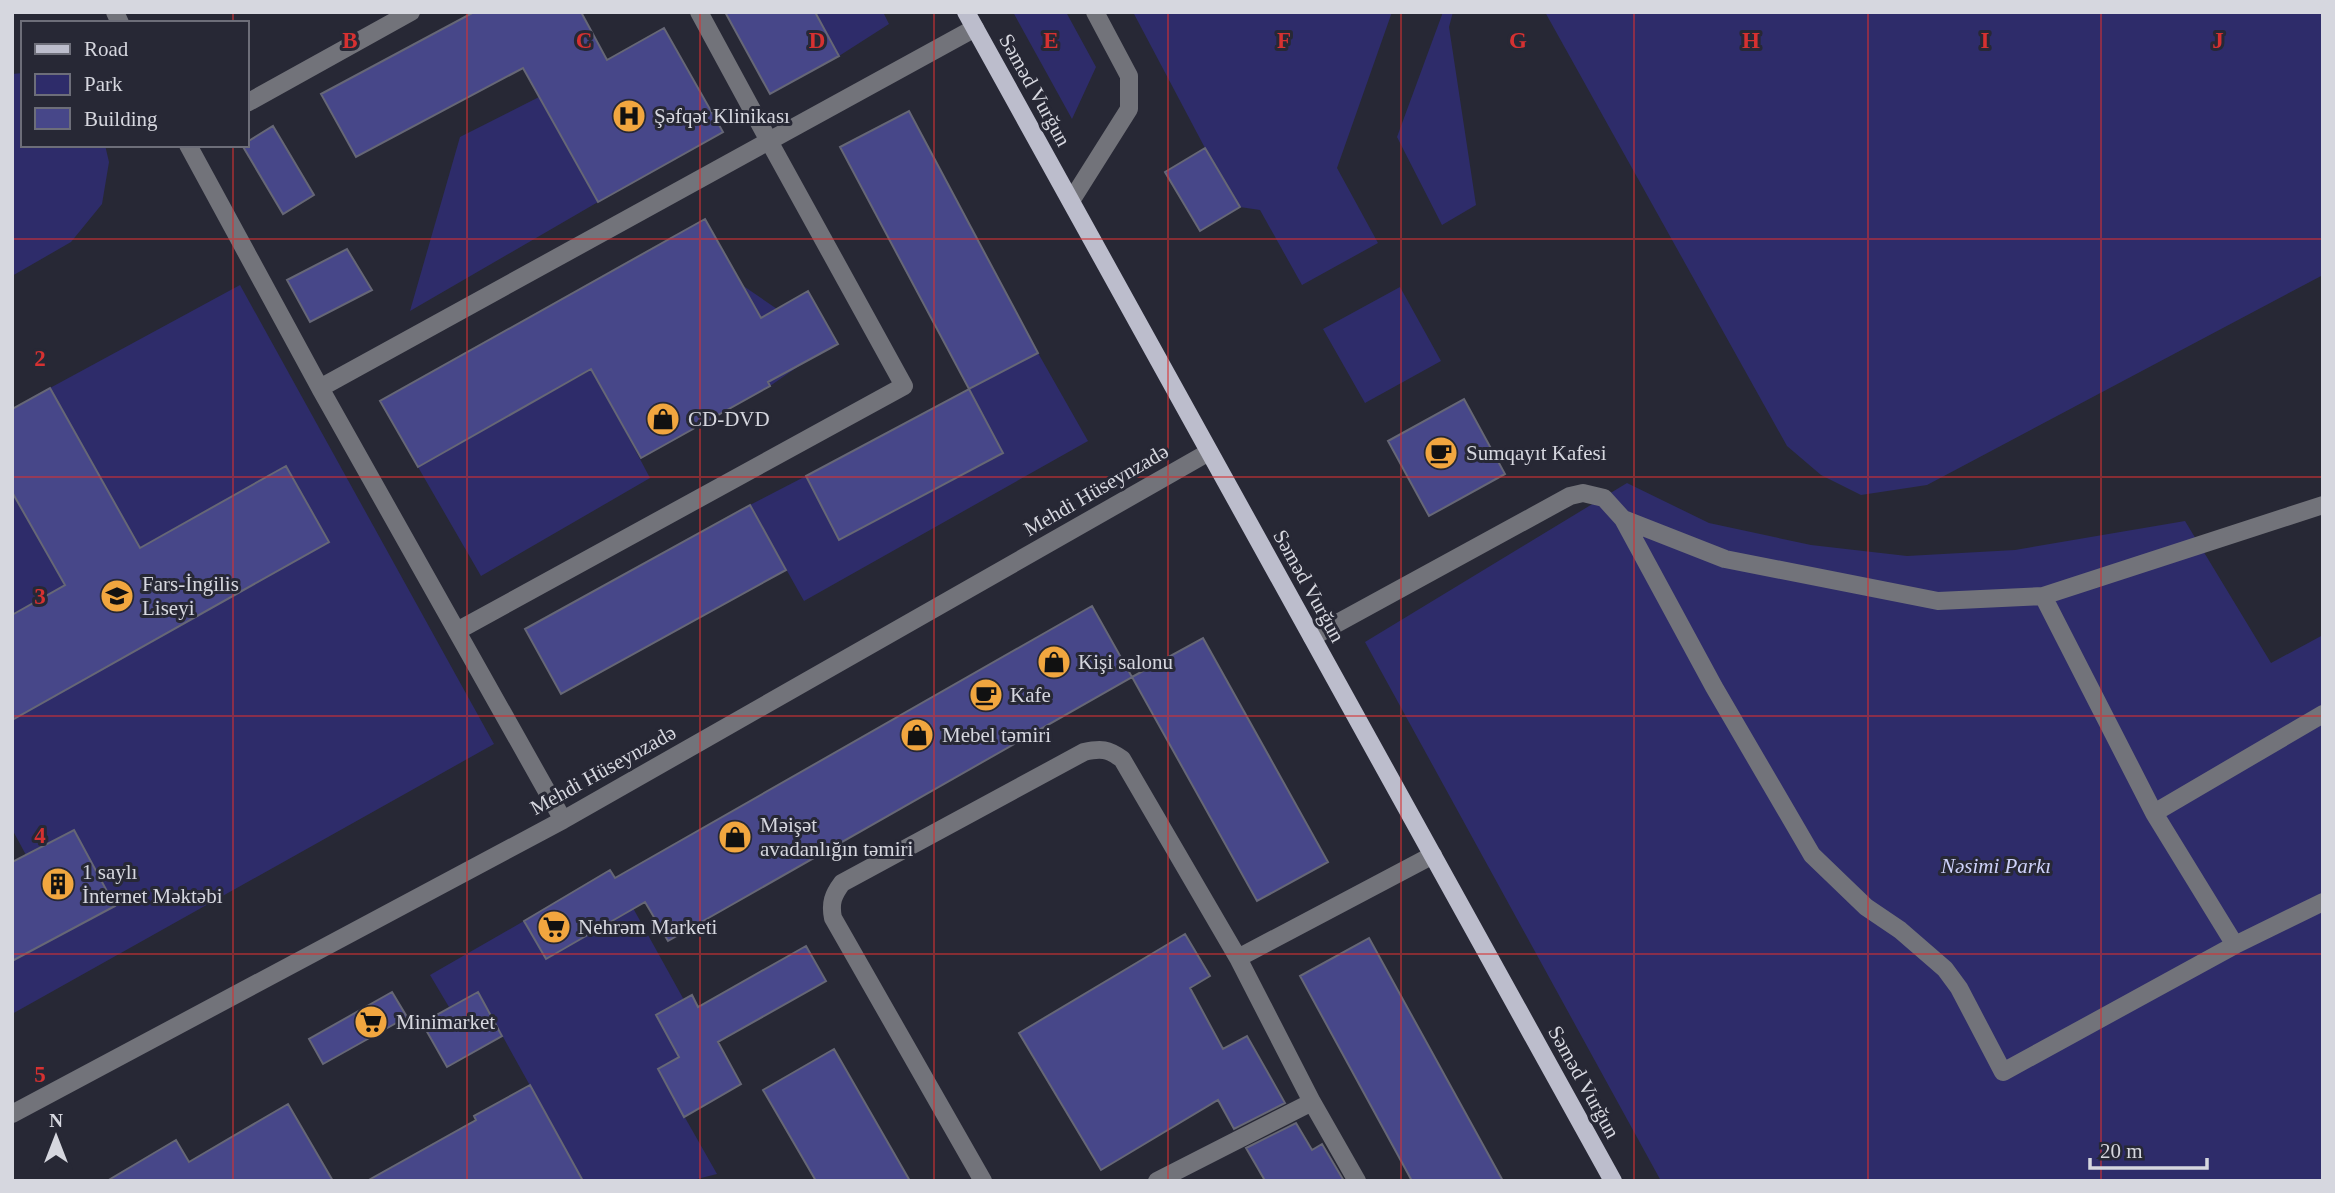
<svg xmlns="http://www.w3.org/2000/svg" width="2335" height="1193" viewBox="0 0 2335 1193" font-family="'Times New Roman',serif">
  <rect width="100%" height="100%" fill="#272835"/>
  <path fill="#2e2c6a" d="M815,12H883L889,24L839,56Z
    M1013,12H1066L1096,67L1072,119Z
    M1133,12H1392L1337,168L1378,243L1302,285L1260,210L1240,207L1205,148Z
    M1443,12H1453L1449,27L1476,205L1442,225L1397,137Z
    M1545,12H2323V275L1927,485L1861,495L1821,475L1787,446Z
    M23,73V145H105L109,162L102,204L71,242L12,276V74Z
    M539,97L598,202L410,311L460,137Z
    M240,285L494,744L12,1014V961L115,906L74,830L26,855L12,829V720L140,548L50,388Z
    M742,285L777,309L806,361L770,386L744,340L615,412L650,478L481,576L418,467Z
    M1400,287L1441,361L1365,403L1323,329Z
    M1038,353L1088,441L804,601L750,505L806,476L840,540L1003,454L969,389Z
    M1627,483L1709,523L1811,545L1907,556L2015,550L2185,521L2271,663L2323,635V1181H1661L1365,642Z
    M12,492L65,585L12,615Z
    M633,908L684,1000L656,1015L679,1057L658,1070L717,1174L689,1181H583L478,992L449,1007L430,975L524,921L547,959Z"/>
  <path fill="#474789" stroke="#666776" stroke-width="2" d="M474,12H581L607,60L664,28L723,132L598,202L523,68L356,157L321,94Z
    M725,12H815L839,56L770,94Z
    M909,111L1038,353L969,389L840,147Z
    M273,126L314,195L283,214L242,145H247V142Z
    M1205,148L1240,207L1200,231L1165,172Z
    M705,219L761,318L808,291L838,344L768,382L770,386L641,458L591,369L418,467L380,401Z
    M347,249L372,290L310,322L287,280Z
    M50,388L140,548L286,466L329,542L12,720V615L65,585L12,492V409Z
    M969,389L1003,453L839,540L806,476Z
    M1464,399L1505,474L1429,516L1388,441Z
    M750,505L786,570L561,694L525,629Z
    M1092,606L1132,677L668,941L645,902L546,959L524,921L610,870L615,878Z
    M1203,638L1328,862L1257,901L1132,677Z
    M74,830L115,906L12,961V862Z
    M1185,934L1210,976L1190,988L1223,1049L1247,1036L1285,1103L1234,1129L1218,1100L1101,1170L1019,1033Z
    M1369,938L1503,1181H1412L1300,976Z
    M806,946L826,981L718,1042L741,1084L684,1117L658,1069L679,1057L656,1015L692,995L698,1007Z
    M392,992L407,1017L323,1064L309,1039Z
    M478,992L502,1036L447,1067L422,1023Z
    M834,1049L910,1181H816L763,1090Z
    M530,1085L583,1181H367L476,1120L474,1116Z
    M288,1104L333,1181H107L176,1140L189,1162Z
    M1296,1123L1312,1150L1322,1144L1344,1181H1261L1264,1179L1246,1148Z"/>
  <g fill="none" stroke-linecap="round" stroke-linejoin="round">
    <path stroke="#72737a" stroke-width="18" d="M115,12L120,23
      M699,12L769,141L975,28
      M247,103L411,12
      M188,145L320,388L769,141L904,386L457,631
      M1071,201L1129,109V76L1095,12
      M320,388L563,820
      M1623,519L1714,687L1812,855L1866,907L1900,930L1945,969L1959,988L2003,1072L2235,945
      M2043,596L2154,813L2235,945L2323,902
      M1312,637L1570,496L1583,493L1604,498L1623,519L1725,559L1938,601L2043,596L2323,505
      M2154,813L2323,714
      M1238,958L1433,855
      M12,1114L563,820L1209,452
      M983,1181L833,918C830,903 833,895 842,883L1084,752C1101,748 1108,749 1122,759L1238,958L1312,1102L1357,1181
      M1157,1181L1312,1102"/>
    <path stroke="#bcbdcc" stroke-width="18" d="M966,12L1613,1181"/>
  </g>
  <path fill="none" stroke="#d63131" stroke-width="2" stroke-opacity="0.55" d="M233,12V23M467,12V1181M700,12V1181M934,12V1181M1168,12V1181M1401,12V1181M1634,12V1181M1868,12V1181M2101,12V1181M233,145V1181M12,239H2323M12,477H2323M12,716H2323M12,954H2323"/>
  <defs>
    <symbol id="hospital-disc" viewBox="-11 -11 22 22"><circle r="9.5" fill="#f1a63f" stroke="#272835"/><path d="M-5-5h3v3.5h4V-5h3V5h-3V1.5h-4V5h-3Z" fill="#111"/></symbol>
    <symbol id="shop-disc" viewBox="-11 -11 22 22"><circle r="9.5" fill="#f1a63f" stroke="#272835"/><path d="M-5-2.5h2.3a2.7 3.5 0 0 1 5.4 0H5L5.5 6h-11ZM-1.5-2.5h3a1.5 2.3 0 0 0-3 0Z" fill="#111"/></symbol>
    <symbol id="cafe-disc" viewBox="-11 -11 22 22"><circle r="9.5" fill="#f1a63f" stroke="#272835"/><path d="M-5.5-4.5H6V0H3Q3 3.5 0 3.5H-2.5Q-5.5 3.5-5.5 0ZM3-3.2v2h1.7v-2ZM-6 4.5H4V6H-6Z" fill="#111"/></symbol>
    <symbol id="school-disc" viewBox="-11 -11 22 22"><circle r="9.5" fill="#f1a63f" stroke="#272835"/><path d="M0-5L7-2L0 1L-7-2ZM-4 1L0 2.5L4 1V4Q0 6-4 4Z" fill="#111"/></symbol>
    <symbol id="building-disc" viewBox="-11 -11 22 22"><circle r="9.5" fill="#f1a63f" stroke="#272835"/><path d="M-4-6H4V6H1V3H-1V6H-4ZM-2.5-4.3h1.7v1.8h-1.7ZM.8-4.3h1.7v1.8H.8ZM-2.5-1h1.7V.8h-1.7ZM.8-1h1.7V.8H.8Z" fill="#111"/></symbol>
    <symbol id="supermarket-disc" viewBox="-11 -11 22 22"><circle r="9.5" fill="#f1a63f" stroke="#272835"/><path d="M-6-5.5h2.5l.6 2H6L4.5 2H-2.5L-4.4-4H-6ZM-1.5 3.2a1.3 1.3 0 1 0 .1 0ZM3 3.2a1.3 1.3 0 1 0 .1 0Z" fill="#111"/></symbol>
  </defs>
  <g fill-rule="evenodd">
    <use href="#hospital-disc" x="610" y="97" width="38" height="38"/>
    <use href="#shop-disc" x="644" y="400" width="38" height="38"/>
    <use href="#cafe-disc" x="1422" y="434" width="38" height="38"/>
    <use href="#school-disc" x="98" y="577" width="38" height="38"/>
    <use href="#shop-disc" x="1035" y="643" width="38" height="38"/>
    <use href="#cafe-disc" x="967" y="676" width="38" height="38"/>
    <use href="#shop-disc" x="898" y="716" width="38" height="38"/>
    <use href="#shop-disc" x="716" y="818" width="38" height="38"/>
    <use href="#building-disc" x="39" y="865" width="38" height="38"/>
    <use href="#supermarket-disc" x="535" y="908" width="38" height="38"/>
    <use href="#supermarket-disc" x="352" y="1003" width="38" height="38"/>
  </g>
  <g text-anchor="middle" stroke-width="6" stroke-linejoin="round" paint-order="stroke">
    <g font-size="21" fill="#d6d7df" stroke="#272835">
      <text transform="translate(1035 90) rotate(61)" y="7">Səməd Vurğun</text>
      <text transform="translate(1096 490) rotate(-30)" y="7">Mehdi Hüseynzadə</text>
      <text transform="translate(1309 586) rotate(61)" y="7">Səməd Vurğun</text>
      <text transform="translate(603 770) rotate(-29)" y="7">Mehdi Hüseynzadə</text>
      <text transform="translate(1584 1082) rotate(61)" y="7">Səməd Vurğun</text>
    </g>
    <g font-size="21" fill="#d6d7df" stroke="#272835" text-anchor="start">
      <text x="654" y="123">Şəfqət Klinikası</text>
      <text x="688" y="426">CD-DVD</text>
      <text x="1466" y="460">Sumqayıt Kafesi</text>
      <text x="142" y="591">Fars-İngilis<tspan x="142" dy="24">Liseyi</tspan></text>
      <text x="1078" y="669">Kişi salonu</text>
      <text x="1010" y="702">Kafe</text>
      <text x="942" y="742">Mebel təmiri</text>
      <text x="760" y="832">Məişət<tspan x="760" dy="24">avadanlığın təmiri</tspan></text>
      <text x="82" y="879">1 saylı<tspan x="82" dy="24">İnternet Məktəbi</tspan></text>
      <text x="578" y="934">Nehrəm Marketi</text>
      <text x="396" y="1029">Minimarket</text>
    </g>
    <g font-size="21" font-style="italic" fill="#ced2fa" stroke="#272835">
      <text x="1996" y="873">Nəsimi Parkı</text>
    </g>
  </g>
  <g font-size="23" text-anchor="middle" font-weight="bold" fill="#d63131" stroke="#272835" stroke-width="6" stroke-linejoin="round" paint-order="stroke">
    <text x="350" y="48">B</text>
    <text x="584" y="48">C</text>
    <text x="817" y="48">D</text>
    <text x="1051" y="48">E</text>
    <text x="1284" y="48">F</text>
    <text x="1518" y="48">G</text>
    <text x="1751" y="48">H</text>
    <text x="1985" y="48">I</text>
    <text x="2218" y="48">J</text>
    <text x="40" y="366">2</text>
    <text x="40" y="604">3</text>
    <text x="40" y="843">4</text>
    <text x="40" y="1082">5</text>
  </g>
  <rect width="2335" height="1193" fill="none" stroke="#d6d7df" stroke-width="28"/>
  <rect x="21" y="21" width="228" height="126" fill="#272835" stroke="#6d6e79" stroke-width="2"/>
  <rect x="35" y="44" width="35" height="10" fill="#bcbdcc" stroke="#6d6e79" stroke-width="2"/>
  <text x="84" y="56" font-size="21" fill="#d6d7df">Road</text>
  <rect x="35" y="74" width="35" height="21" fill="#2e2c6a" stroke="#6d6e79" stroke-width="2"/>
  <text x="84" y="91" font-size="21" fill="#d6d7df">Park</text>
  <rect x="35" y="108" width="35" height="21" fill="#474789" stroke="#6d6e79" stroke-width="2"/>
  <text x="84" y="126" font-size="21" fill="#d6d7df">Building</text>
  <g transform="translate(56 1137)" stroke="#272835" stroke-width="5" paint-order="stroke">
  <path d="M0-5L12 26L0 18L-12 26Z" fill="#d6d7df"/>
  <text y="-10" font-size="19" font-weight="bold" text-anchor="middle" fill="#d6d7df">N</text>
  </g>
  <path d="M2090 1158v10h117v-10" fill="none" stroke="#d6d7df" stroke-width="3.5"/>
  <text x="2100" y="1158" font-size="21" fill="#d6d7df" stroke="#272835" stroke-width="5" paint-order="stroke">20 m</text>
</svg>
